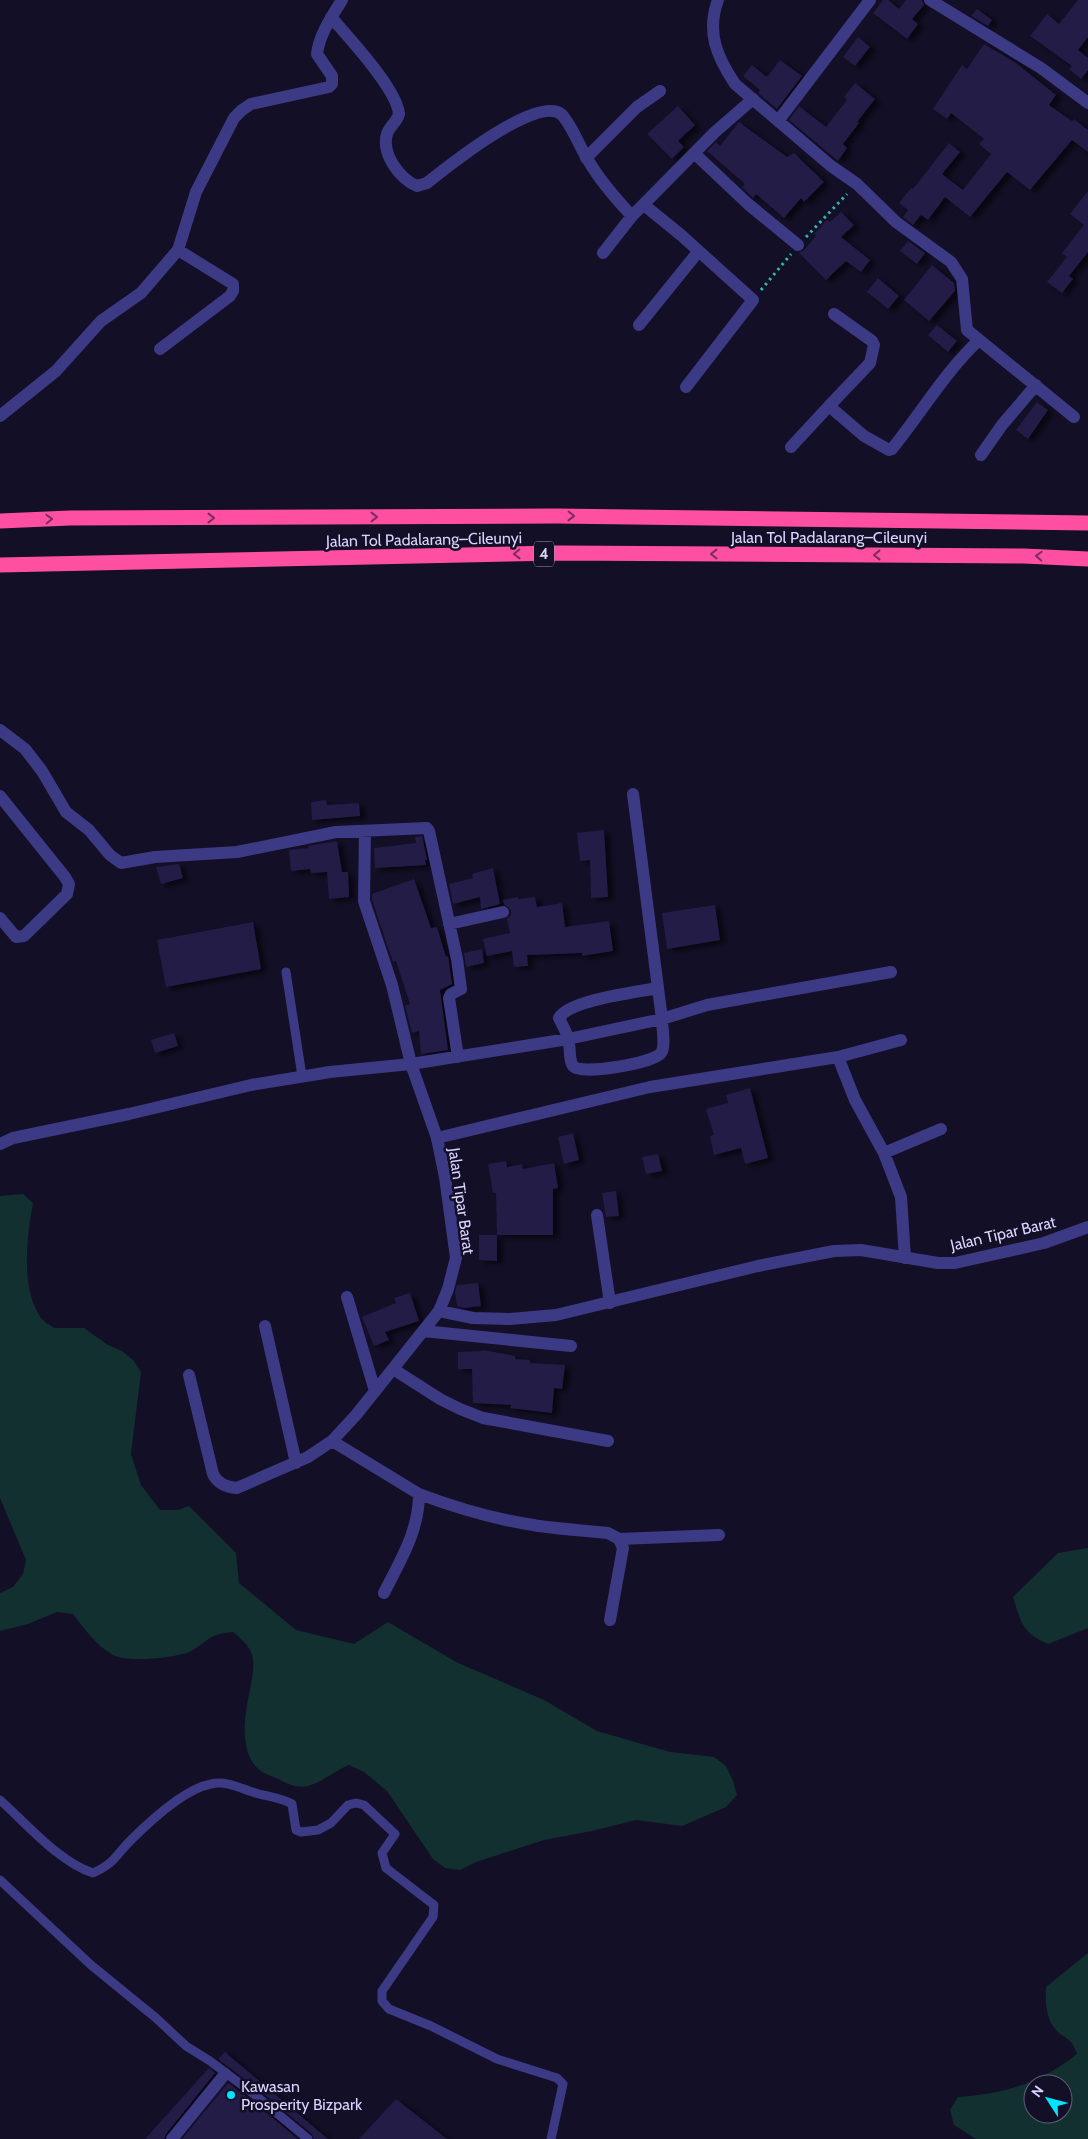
<svg xmlns="http://www.w3.org/2000/svg" width="1088" height="2139" viewBox="0 0 1088 2139" font-family="Cabin,sans-serif">
  <defs>
    <filter id="shadow"><feDropShadow dx="5.5" dy="3" stdDeviation="2.5" flood-color="#0009"/></filter>
  </defs>
  <rect width="100%" height="100%" fill="#130f26"/>
  <path fill="#12302f" fill-rule="evenodd" d="M23,1194L33,1203C27,1237 20,1288 41,1318C44,1322 50,1325 54,1328H84L108,1345L122,1351L133,1360L141,1372L131,1454L141,1485L160,1510H178L189,1506L236,1553L239,1583L296,1630L354,1644L388,1622L456,1662L544,1700L597,1731L670,1752L714,1757L726,1766L733,1781L737,1795L726,1807L682,1826L636,1820L592,1831L544,1840L476,1862L460,1870L445,1868L433,1859L387,1791L364,1772L349,1765C334,1771 323,1782 308,1786C296,1789 286,1783 276,1778C271,1776 266,1774 262,1772C237,1754 245,1714 250,1689C252,1678 255,1666 252,1655C250,1646 240,1638 233,1632C207,1634 209,1642 189,1652C174,1658 126,1663 113,1655C96,1645 85,1630 73,1614L57,1612L28,1624L0,1631V1593L13,1587L23,1574L26,1560L0,1498V1196Z
    M1088,1548V1628L1048,1644C1022,1633 1021,1622 1013,1597L1058,1553Z
    M1088,1953V2139H976L954,2125L950,2110L958,2097C1003,2094 1041,2083 1077,2054C1072,2040 1070,2041 1059,2033C1046,2022 1045,2002 1046,1987ZM1033,2084H1063V2114H1033Z"/>
  <path fill="#241b47" filter="url(#shadow)" d="M883,0H888L899,9L906,0H922L924,5L912,19L918,24L907,39L873,13Z
    M1078,0H1088V37L1078,50L1088,58V70L1081,79L1069,69L1072,66L1030,36L1047,14L1059,24Z
    M977,9L992,20L988,26L971,16Z
    M858,37L870,47L855,66L843,57Z
    M984,44L1016,63L1056,95L1049,105L1072,121L1074,119L1088,130V152L1072,140L1030,190L1007,172L970,217L945,197L928,220L921,215L913,225L903,217L908,210L899,203L911,188L913,189L949,143L960,152L942,174L963,190L991,154L979,144L984,139L951,113L947,119L933,109L962,65L967,69Z
    M780,60L802,76L777,109L758,93L760,90L743,76L752,65L767,77Z
    M855,83L875,99L857,122L859,123L843,144L847,148L838,161L789,120L799,106L826,127L847,100L844,97Z
    M678,106L695,125L678,141L684,147L672,159L647,134Z
    M739,122L787,157L794,153L824,182L804,202L801,198L784,218L756,194L753,198L742,187L745,184L707,151L716,142L720,146Z
    M1088,191V252L1069,276L1073,279L1062,293L1047,282L1067,257L1062,253L1084,225L1070,214Z
    M841,212L854,225L841,237L870,260L861,272L846,261L826,280L799,253L804,250L816,236L814,234L827,220L830,222Z
    M908,241L925,253L917,264L900,251Z
    M932,265L954,283L955,291L929,321L904,300Z
    M878,278L899,296L888,309L867,292Z
    M937,325L957,341L948,352L928,335Z
    M1037,402L1048,410L1028,439L1016,430Z
    M326,800L327,805L359,803L360,816L312,820L311,802Z
    M604,830L608,897L591,898L590,860L580,861L577,833Z
    M422,836L427,860H425L426,865L375,868L374,848L416,843L415,837Z
    M337,841L342,872H348L349,897L329,899L327,872L311,873L310,869L291,871L289,850L309,848L308,846Z
    M179,864L183,878L161,884L156,867Z
    M493,868L500,904L481,909L480,897L453,904L449,884L473,878L472,874Z
    M414,879L431,928L437,927L446,957L448,956L452,984L440,990L448,1050L421,1054L419,1031L412,1033L405,1006L410,1004L396,961L393,962L372,900V894Z
    M518,897V899L535,897L537,907L562,903L565,927L609,921L613,951L582,956V953L527,955L528,966L514,967L512,951L487,956L483,939L510,933L507,919L511,915V910L504,904L503,900Z
    M715,905L720,940L667,949L662,913Z
    M253,922L261,969L166,987L157,940Z
    M482,949L484,963L466,967L464,953Z
    M174,1033L178,1046L155,1053L151,1040Z
    M750,1088L768,1158L745,1164L741,1148L714,1155L710,1136L714,1135L706,1109L728,1103L726,1095Z
    M573,1133L579,1160L564,1164L558,1137Z
    M658,1154L662,1171L646,1174L642,1157Z
    M506,1161L507,1167L522,1164L523,1169L554,1163L558,1188L553,1189V1235H497L496,1193H493L488,1164Z
    M616,1191L619,1216L606,1217L602,1193Z
    M479,1235H497V1261L479,1260Z
    M478,1283L481,1306L465,1308L457,1306L455,1292L457,1285Z
    M410,1293L419,1321L385,1332L389,1340L374,1346L362,1317L396,1303L394,1298Z
    M483,1350L515,1356V1359L530,1360V1363L565,1365L562,1389L554,1388L552,1413L510,1408L511,1405L473,1403L472,1369H458V1352L482,1351Z
    M225,2052L328,2139H314L312,2134L259,2090L218,2059Z
    M209,2068L215,2073L166,2134L164,2139H145Z
    M228,2083L251,2100L298,2139H182Z
    M396,2099L447,2139H359Z"/>
  <g fill="none" stroke-linecap="round" stroke-linejoin="round">
    <path stroke="#2fb8b0" stroke-width="3" stroke-dasharray="2.5 4" stroke-linecap="butt" d="M806,237L847,194
      M761,290L791,254"/>
    <path stroke="#3d3a85" stroke-width="9" d="M286,972L302,1076
      M0,1800C27,1824 59,1862 93,1873C115,1863 115,1856 130,1841C149,1822 184,1789 211,1784C228,1780 243,1790 259,1794C271,1797 281,1798 292,1804L296,1830L301,1832L318,1830L331,1823L348,1805L356,1803L364,1805L395,1834L382,1853L386,1868L434,1905L433,1917L382,1991V2001L389,2009L431,2026L497,2059L557,2078L563,2084L551,2139
      M0,1880L91,1965L156,2018L186,2046L210,2061L255,2095L308,2139"/>
    <path stroke="#3d3a85" stroke-width="12" d="M718,0C706,32 717,57 735,84L831,166L857,184L896,222L951,262L962,279L967,330L1074,417
      M930,0L1041,68L1088,103
      M331,17C348,37 397,89 399,114C397,122 389,127 387,134C381,154 400,179 417,186L427,183C447,167 536,95 561,114C571,123 580,148 588,160C600,181 616,199 632,216L715,132L753,99
      M778,121L870,0
      M695,154L748,204L798,245
      M586,158L637,107L660,91
      M644,205L681,235L753,300L686,387
      M603,253L632,216
      M834,314L872,341L874,345L870,363L829,406L864,436L889,450L892,449C921,413 945,372 979,340
      M639,325L698,252
      M160,349L230,296L233,291V284L178,250
      M0,416L56,371L101,321L141,293L178,250L196,192L234,118L242,110L251,104L329,87L332,84V76L317,54C319,35 332,16 342,0
      M791,447L829,406
      M981,455L1002,425L1036,385
      M0,730L25,749L42,771L66,812L89,830L110,855L121,863L155,857L237,852L336,832L427,828L429,831L457,959L461,989L451,994L449,998L458,1057
      M633,794L662,1019C662,1028 666,1046 661,1053C654,1063 579,1076 573,1066C568,1058 571,1047 568,1039C567,1032 562,1025 559,1018C569,1000 637,992 658,988
      M0,796L65,877L69,884L67,894L24,936L16,937L0,918
      M365,831L364,901L392,985L411,1064L568,1039L662,1019L707,1005L891,972
      M449,924L503,912
      M838,1057L855,1100L884,1153L901,1197L905,1258
      M437,1138L650,1087L838,1057L901,1040
      M884,1153L941,1129
      M597,1215L610,1303
      M347,1297L375,1391
      M265,1326L296,1463
      M423,1331L571,1346
      M393,1369L440,1399L460,1409L483,1418L608,1441
      M189,1375L213,1474C218,1484 226,1487 237,1488L308,1457L332,1441L356,1415L439,1311
      M332,1441L419,1494C419,1531 400,1561 384,1593
      M419,1494C454,1507 490,1518 527,1524C554,1529 581,1530 608,1533L619,1539L623,1548L610,1620
      M619,1539L719,1535
      M172,2139L225,2074"/>
    <path stroke="#3d3a85" stroke-width="12" d="M0,1144L13,1138L129,1114L251,1085L330,1072L411,1064L437,1138L445,1177L456,1258L448,1289L439,1311L473,1318L510,1319L556,1315L758,1266L834,1251L861,1250L938,1263H955L1044,1243L1088,1227"/>
    <path stroke="#ff4fa3" stroke-width="15" d="M0,521L70,518L556,516L1088,523
      M0,565L559,553L1024,556L1088,559"/>
  </g>
  <defs><path id="oneway-chevron" d="M-2-3.5L2.5 0L-2 3.5" fill="none" stroke-width="1.6" stroke-linecap="round" stroke-linejoin="round" transform="scale(1.25)"/></defs>
  <g stroke="#7d2c5e">
    <use href="#oneway-chevron" transform="translate(571 516) rotate(1)"/>
    <use href="#oneway-chevron" transform="translate(374 517)"/>
    <use href="#oneway-chevron" transform="translate(211 518)"/>
    <use href="#oneway-chevron" transform="translate(49 519) rotate(-2)"/>
    <use href="#oneway-chevron" transform="translate(517 554) rotate(179)"/>
    <use href="#oneway-chevron" transform="translate(714 554) rotate(-180)"/>
    <use href="#oneway-chevron" transform="translate(877 555) rotate(-180)"/>
    <use href="#oneway-chevron" transform="translate(1039 556) rotate(-177)"/>
  </g>
  <circle fill="#00e5ff" stroke="#130f26" stroke-width="2" cx="231" cy="2095" r="5"/>
  <g text-anchor="middle" stroke-width="5" stroke-linejoin="round" paint-order="stroke">
    <rect fill="#130f26" stroke="#9e99be" stroke-width="1" x="534" y="541.5" width="20" height="25" rx="4"/>
    <g font-size="15" font-weight="bold" fill="#d9d4ff">
      <text x="544" y="559">4</text>
    </g>
    <g font-size="16" fill="#d9d4ff" stroke="#130f26">
      <text x="829" y="543">Jalan Tol Padalarang–Cileunyi</text>
      <text transform="translate(424 539) rotate(-1)" y="6">Jalan Tol Padalarang–Cileunyi</text>
      <text transform="translate(462 1201) rotate(82)" y="6">Jalan Tipar Barat</text>
      <text transform="translate(1003 1233) rotate(-13)" y="6">Jalan Tipar Barat</text>
    </g>
    <g font-size="16" fill="#d9d4ff" stroke="#130f26" text-anchor="start">
      <text x="241" y="2092">Kawasan<tspan x="241" dy="18">Prosperity Bizpark</tspan></text>
    </g>
  </g>
  <g transform="translate(1048 2099) rotate(306)"><circle r="24" fill="#130f26" stroke="#625e7d"/>
  <path d="M0-4L9 19L0 12L-9 19Z" fill="#00e5ff"/>
  <text y="-8" font-size="14" font-weight="bold" text-anchor="middle" fill="#d9d4ff">N</text>
  </g>
</svg>
